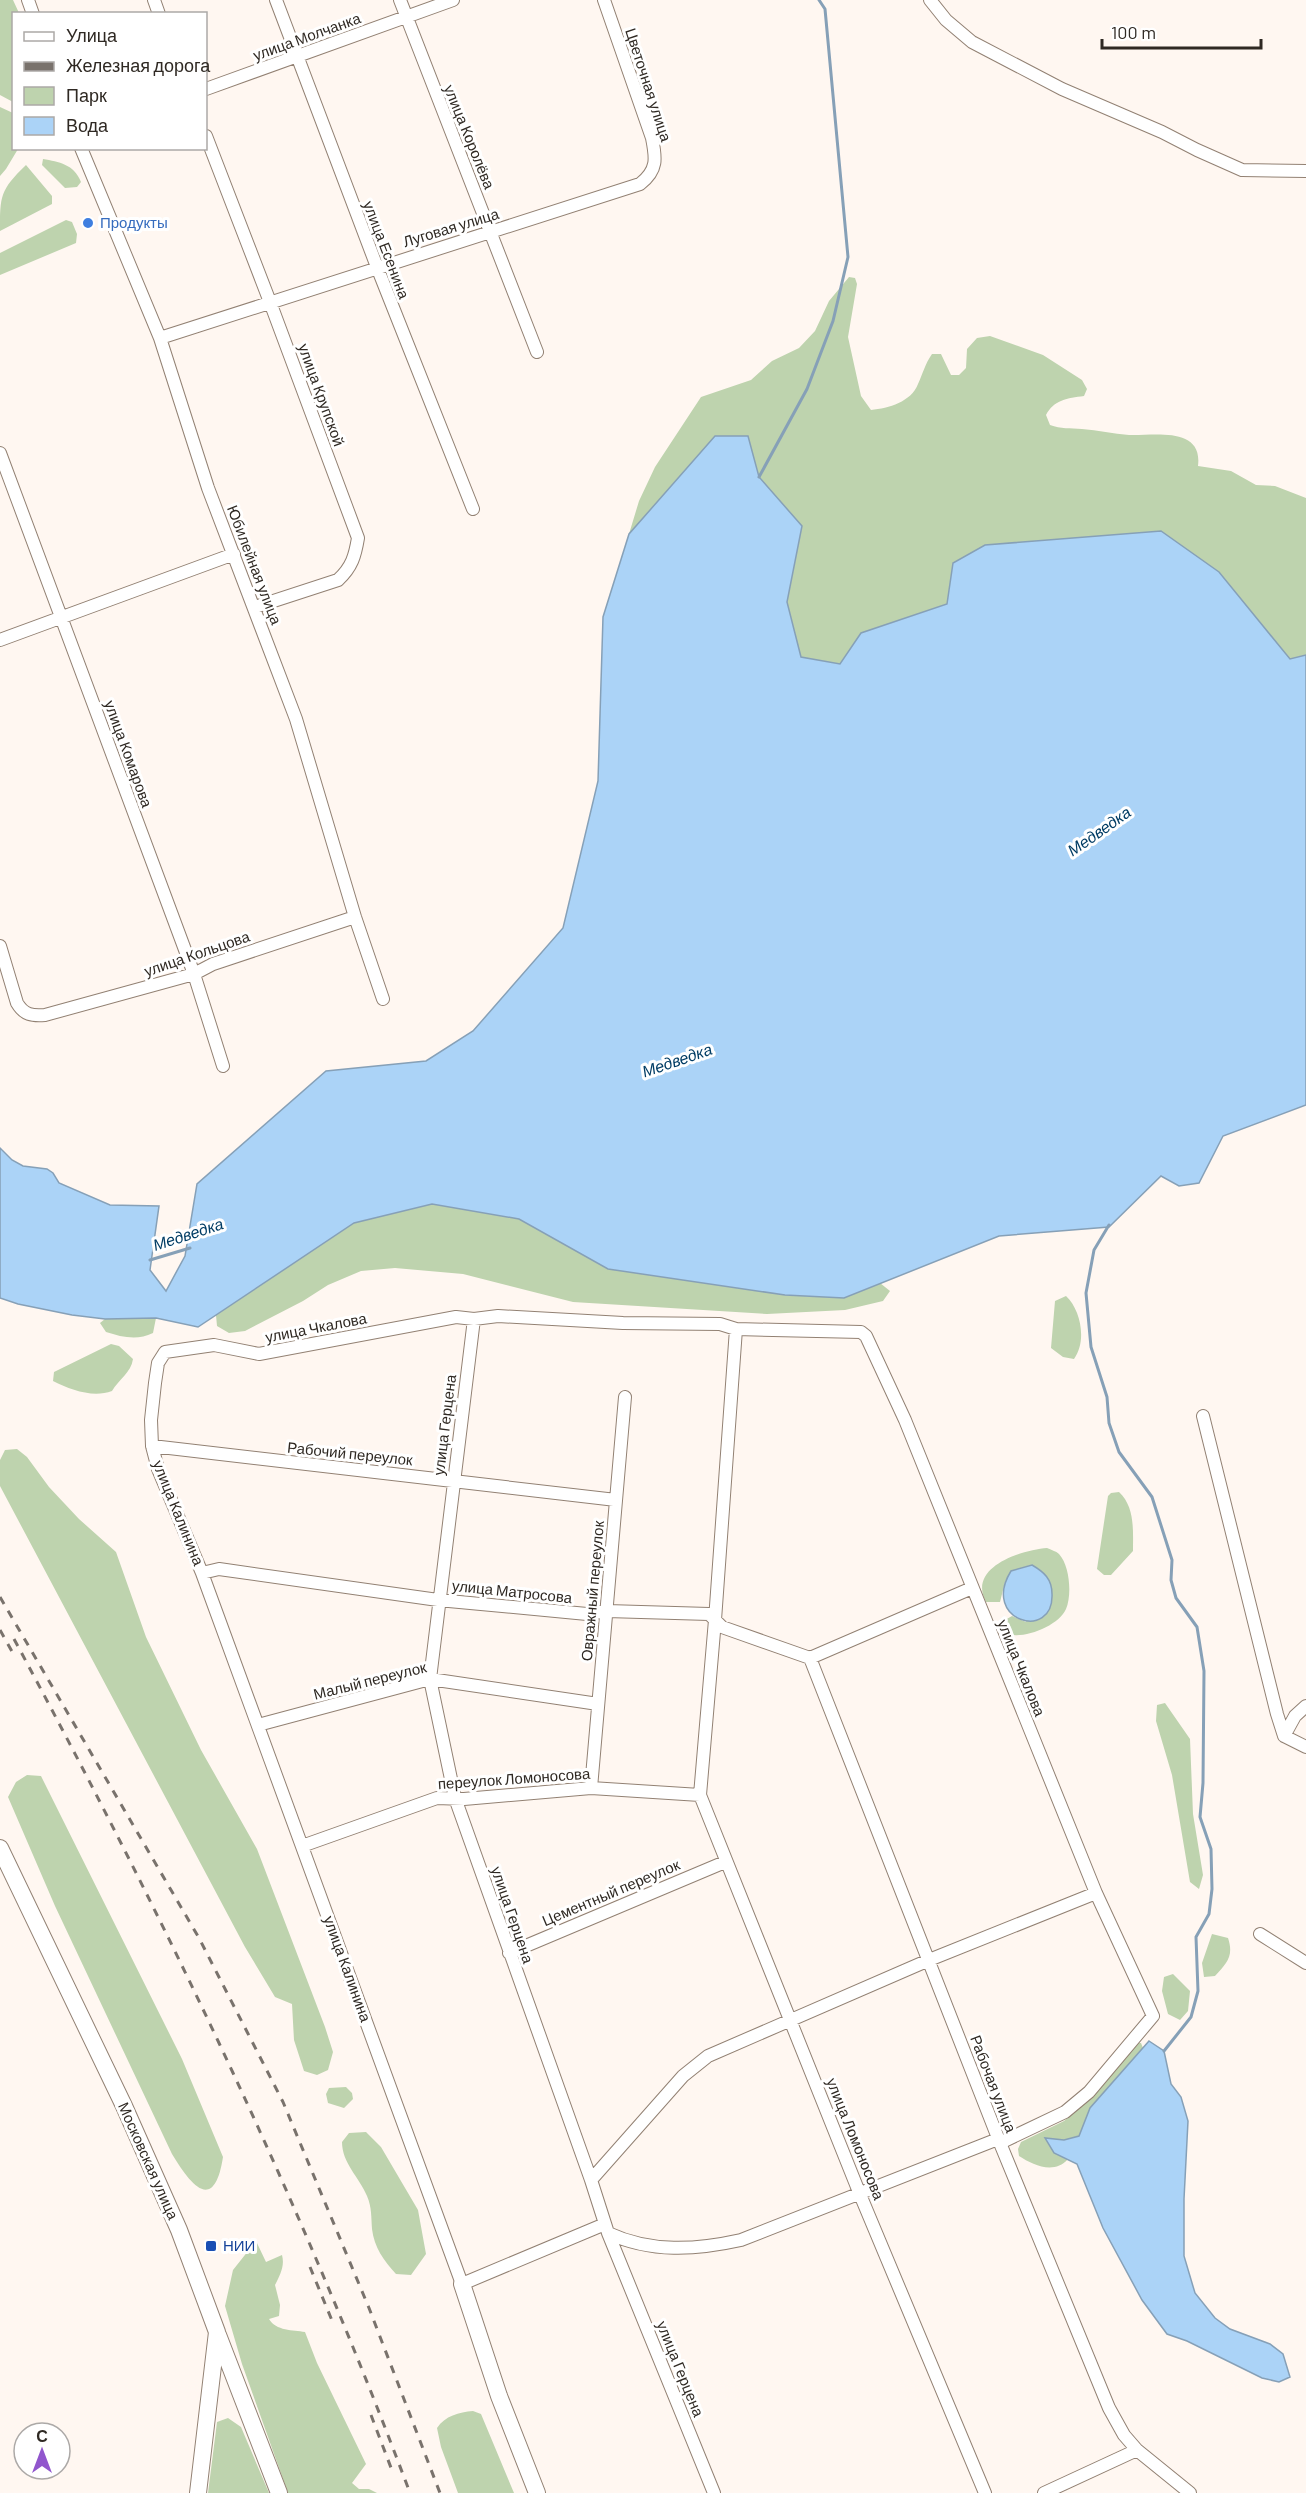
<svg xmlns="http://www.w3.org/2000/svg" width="1306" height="2493" viewBox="0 0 1306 2493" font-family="Barlow,sans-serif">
  <rect width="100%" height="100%" fill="#fff7f1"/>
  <path fill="#bed3ae" d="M0,0H13L19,13L14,14L13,102L0,95Z
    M0,107L13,113L14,148L18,149L6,169L0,176Z
    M43,159C59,162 74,164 81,182L77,187L65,188L42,165Z
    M26,165L52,196V204L0,231C0,196 0,190 26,165Z
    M66,220L72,222L77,234L76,243L0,275V253Z
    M849,277L855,278L857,284L848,337L861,396L871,410C889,408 911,402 918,384C923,373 925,364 932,354H941L951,375H959L966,368L967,349L977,338L990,336L1043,355L1082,380L1087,389L1084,396C1067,398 1054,400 1046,415L1050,425C1061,429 1070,428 1082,429C1098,430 1113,434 1129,435C1154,436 1203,426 1198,466L1231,471L1256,485L1275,486L1306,498V655L1290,660L1219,572L953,563L947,604L861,633L840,664L801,657L787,602L802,526L759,477L666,493L629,534L639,501L655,467L701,397L751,380L772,361L799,348L815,331L829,301Z
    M432,1204L519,1219L608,1269L785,1295L844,1298L880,1283L890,1291L883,1301L845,1310L767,1314L573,1302L463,1274L395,1268L361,1271L328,1285L303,1301L245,1331L229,1333L217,1326L216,1315L354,1223Z
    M1066,1296C1081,1310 1087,1341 1074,1359L1063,1357L1051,1348L1055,1301Z
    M156,1318L153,1333C137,1341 122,1337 106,1332L100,1323L105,1319Z
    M111,1344L119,1346L133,1359C131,1373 119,1379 112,1391C93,1398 71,1390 53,1381L54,1372Z
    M17,1449L27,1457L49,1487L79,1519L116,1552L146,1637L201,1750L257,1849L325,2027L333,2052L328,2070L317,2075L304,2071L294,2040L292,2004L275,1997L245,1947L0,1486V1460L5,1450Z
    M1119,1492C1135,1507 1133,1530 1133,1551L1111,1575H1104L1097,1569L1108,1496L1111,1493Z
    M1047,1548C1051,1550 1056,1551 1059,1554C1070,1566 1072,1595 1066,1609C1059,1626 1021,1641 1005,1633V1620L1012,1616L1026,1622L1032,1565L1011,1571L1005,1582L1000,1602H986C967,1567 1022,1550 1047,1548Z
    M1165,1703L1190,1739L1193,1814L1203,1875L1199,1889L1190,1882L1172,1775L1156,1721L1157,1705Z
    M27,1775L41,1776L182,2059L223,2157C214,2215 190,2184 172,2154L55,1906L8,1797L16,1782Z
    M1212,1934L1228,1938C1234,1956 1227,1963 1215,1976L1204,1977L1202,1963Z
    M1173,1974L1190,1991L1188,2011L1180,2020L1168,2014L1162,1991L1164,1977Z
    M1135,2043H1141L1143,2048L1090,2108L1079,2136L1064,2140L1054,2153L1068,2159C1054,2175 1033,2165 1019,2156L1018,2149L1021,2142L1064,2121L1080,2107Z
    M346,2087L352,2093L353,2099L344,2108L328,2103L326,2094L329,2088Z
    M366,2132L381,2147L418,2210L426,2254L411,2275L396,2274C384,2261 374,2247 372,2229C371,2217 372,2208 367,2196C359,2177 342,2163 342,2142L349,2133Z
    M256,2241L266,2262L282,2255C285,2266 280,2275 275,2285L280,2305L279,2316L269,2319C276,2331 293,2330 305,2332L317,2363L366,2464L352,2483L359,2489H369L377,2493H288L242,2364L225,2306L233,2270Z
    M473,2411L481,2414L514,2493H458L441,2447L437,2428C445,2416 459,2412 473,2411Z
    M228,2418L241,2427L269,2493H208L217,2422Z"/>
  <path fill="#abd3f7" stroke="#86a0b7" stroke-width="1.5" d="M715,436H748L759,477L802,526L787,602L801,657L840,664L861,633L947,604L953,563L985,545L1161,531L1219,572L1290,659L1306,655V1105L1223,1136L1199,1183L1179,1186L1161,1176L1109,1227L999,1236L844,1298L785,1295L608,1269L519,1219L432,1204L354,1223L198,1327L156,1318L105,1319L72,1315L18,1304L0,1298V1148L12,1160L23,1166L47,1169L53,1173L59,1183L110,1205L159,1206L150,1270L166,1291L185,1256L197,1184L326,1071L426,1061L473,1031L563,928L598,781L603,617L629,534Z
    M1032,1565C1044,1572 1052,1579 1052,1594C1054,1642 980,1621 1011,1571Z
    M1149,2041L1164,2051L1171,2084L1181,2097L1188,2121L1184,2199V2256L1195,2293L1215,2318L1230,2329L1270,2344L1283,2354L1290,2377L1279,2382L1262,2378L1187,2341L1167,2334L1142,2300L1103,2228L1077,2164L1054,2153L1045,2138L1064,2140L1079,2136L1090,2108Z"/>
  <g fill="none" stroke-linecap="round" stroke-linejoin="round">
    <path stroke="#86a0b7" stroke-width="3" d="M759,477L807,389L833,321L848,257L825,9L819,0
      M1109,1225L1094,1250L1086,1293L1091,1347L1107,1397L1109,1423L1119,1452L1152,1497L1172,1560L1171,1580L1176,1598L1197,1627L1204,1671L1203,1783L1200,1817L1211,1849L1212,1889L1209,1914L1196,1937L1198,1991L1191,2017L1164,2051
      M150,1260L190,1248"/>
    <defs>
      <path id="street" d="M28,0L33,14
        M154,0L159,14
        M276,0L377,267L473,509
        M400,0L537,352
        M930,0L946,20L972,42L1062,89L1162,132L1197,150L1242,170L1306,171
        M206,89L453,0
        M206,136L270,302L358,538C355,556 352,567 338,580L255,607
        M81,148L160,338L208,488L296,719L355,917L383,999
        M160,338L640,184C658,170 656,158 652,138L604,0
        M0,453L194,974L223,1066
        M0,640L234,554
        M0,946L17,1003C24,1015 32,1016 45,1015L194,974L213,964L355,917
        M474,1319L430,1679L455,1798L591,2180L608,2233L714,2493
        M736,1329L715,1620L700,1795L859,2192L985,2493
        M1203,1416L1277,1714L1284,1736L1306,1747
        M152,1446L616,1500
        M202,1573L219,1569L438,1600L587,1614L607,1611L709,1614L722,1627L810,1658
        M810,1658L1000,2143L1109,2408L1124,2435L1137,2450L1190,2493
        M810,1658L972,1588
        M258,1725L430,1679L598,1704
        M1284,1736L1295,1716L1306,1706
        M591,1788L625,1397
        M302,1846L437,1798L464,1799L591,1788L700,1795
        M1260,1934L1306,1963
        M509,1953L725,1862
        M591,2180L683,2076L708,2056L929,1960L1096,1893
        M605,2224L462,2284L202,1573L158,1469L152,1446L151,1420L155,1383L158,1363L165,1352L214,1345L259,1354L456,1317L474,1319L498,1316L623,1323L720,1324L736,1329L861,1332L866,1336L905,1420L1096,1893L1153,2016L1089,2092L1065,2112L1000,2143
        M608,2233C651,2253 696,2250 741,2240L998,2139
        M1044,2493L1137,2450"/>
      <path id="secondary" d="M0,1848L124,2106L179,2230L217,2332L198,2493
        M462,2284L499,2396L537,2493
        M218,2335L279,2493"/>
    </defs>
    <use href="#street" stroke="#928173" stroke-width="14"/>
    <use href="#secondary" stroke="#928173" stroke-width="18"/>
    <use href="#street" stroke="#fff" stroke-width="12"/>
    <use href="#secondary" stroke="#fff" stroke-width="16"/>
    <path stroke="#79726c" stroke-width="3" stroke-dasharray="8 8" stroke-linecap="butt" d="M0,1597L199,1938L283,2102L369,2308L440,2493
      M0,1630L14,1655
      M14,1639C163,1915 300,2199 410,2493
      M310,2267L333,2323
      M371,2415L393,2473"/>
  </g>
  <circle fill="#3f7fe0" stroke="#fff" stroke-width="2" cx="88" cy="223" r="6"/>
  <rect fill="#1a4fb4" stroke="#fff" stroke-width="2" x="205" y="2240" width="12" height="12" rx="3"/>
  <g text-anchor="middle" stroke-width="6" stroke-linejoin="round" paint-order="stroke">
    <g font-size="15" fill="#2f2923" stroke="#fff">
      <text transform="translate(307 37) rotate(-20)" y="5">улица Молчанка</text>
      <text transform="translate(648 85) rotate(72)" y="5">Цветочная улица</text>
      <text transform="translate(469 137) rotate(68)" y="5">улица Королёва</text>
      <text transform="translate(451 228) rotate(-17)" y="5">Луговая улица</text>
      <text transform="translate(386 250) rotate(69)" y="5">улица Есенина</text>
      <text transform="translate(321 395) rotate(70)" y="5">улица Крупской</text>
      <text transform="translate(254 565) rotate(69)" y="5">Юбилейная улица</text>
      <text transform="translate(128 754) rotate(70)" y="5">улица Комарова</text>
      <text transform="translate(197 954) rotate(-19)" y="5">улица Кольцова</text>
      <text transform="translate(316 1328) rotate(-11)" y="5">улица Чкалова</text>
      <text transform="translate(445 1425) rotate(-83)" y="5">улица Герцена</text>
      <text transform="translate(350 1454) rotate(6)" y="5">Рабочий переулок</text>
      <text transform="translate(178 1513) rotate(68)" y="5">улица Калинина</text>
      <text transform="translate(593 1591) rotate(-85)" y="5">Овражный переулок</text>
      <text transform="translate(512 1592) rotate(6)" y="5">улица Матросова</text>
      <text transform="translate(1021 1668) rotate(68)" y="5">улица Чкалова</text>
      <text transform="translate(370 1681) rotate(-14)" y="5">Малый переулок</text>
      <text transform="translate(514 1779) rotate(-4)" y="5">переулок Ломоносова</text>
      <text transform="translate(611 1893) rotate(-23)" y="5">Цементный переулок</text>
      <text transform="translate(512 1915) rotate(71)" y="5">улица Герцена</text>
      <text transform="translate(347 1969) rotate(70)" y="5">улица Калинина</text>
      <text transform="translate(993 2084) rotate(69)" y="5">Рабочая улица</text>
      <text transform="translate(855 2139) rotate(68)" y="5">улица Ломоносова</text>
      <text transform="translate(148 2161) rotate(66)" y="5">Московская улица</text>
      <text transform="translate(680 2369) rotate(68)" y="5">улица Герцена</text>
    </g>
    <g font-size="15" fill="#366cbe" stroke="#fff" text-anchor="start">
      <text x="100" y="228">Продукты</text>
    </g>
    <g font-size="15" fill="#164399" stroke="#fff" text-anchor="start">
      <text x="223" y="2251">НИИ</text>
    </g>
    <g font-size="16" font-style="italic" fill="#003c64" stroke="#fff">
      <text transform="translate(1099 831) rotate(-35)" y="6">Медведка</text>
      <text transform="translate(677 1060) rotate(-19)" y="6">Медведка</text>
      <text transform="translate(188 1234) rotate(-18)" y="6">Медведка</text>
    </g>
  </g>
  <rect x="12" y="12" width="195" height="138" fill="#ffffff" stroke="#aca9a7" stroke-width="1.5"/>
  <rect x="24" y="32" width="30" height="9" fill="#ffffff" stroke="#aca9a7" stroke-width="1.5"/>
  <text x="66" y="42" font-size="18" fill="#2f2923">Улица</text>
  <rect x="24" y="62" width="30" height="9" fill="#79726c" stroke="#aca9a7" stroke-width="1.5"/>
  <text x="66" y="72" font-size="18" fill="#2f2923">Железная дорога</text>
  <rect x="24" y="87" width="30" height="18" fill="#bed3ae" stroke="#aca9a7" stroke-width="1.5"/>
  <text x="66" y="102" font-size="18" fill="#2f2923">Парк</text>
  <rect x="24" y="117" width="30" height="18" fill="#abd3f7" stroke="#aca9a7" stroke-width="1.5"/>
  <text x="66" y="132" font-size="18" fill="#2f2923">Вода</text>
  <g transform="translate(42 2451)"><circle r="28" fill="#ffffff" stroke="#aca9a7" stroke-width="1.5"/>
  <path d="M0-4.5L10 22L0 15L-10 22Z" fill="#9156cd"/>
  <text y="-9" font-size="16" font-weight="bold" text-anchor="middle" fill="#2f2923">С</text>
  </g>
  <path d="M1102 39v9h159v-9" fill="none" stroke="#2f2923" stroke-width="3"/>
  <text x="1111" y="39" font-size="18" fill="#2f2923" stroke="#ffffff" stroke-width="4.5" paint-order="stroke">100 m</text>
</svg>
